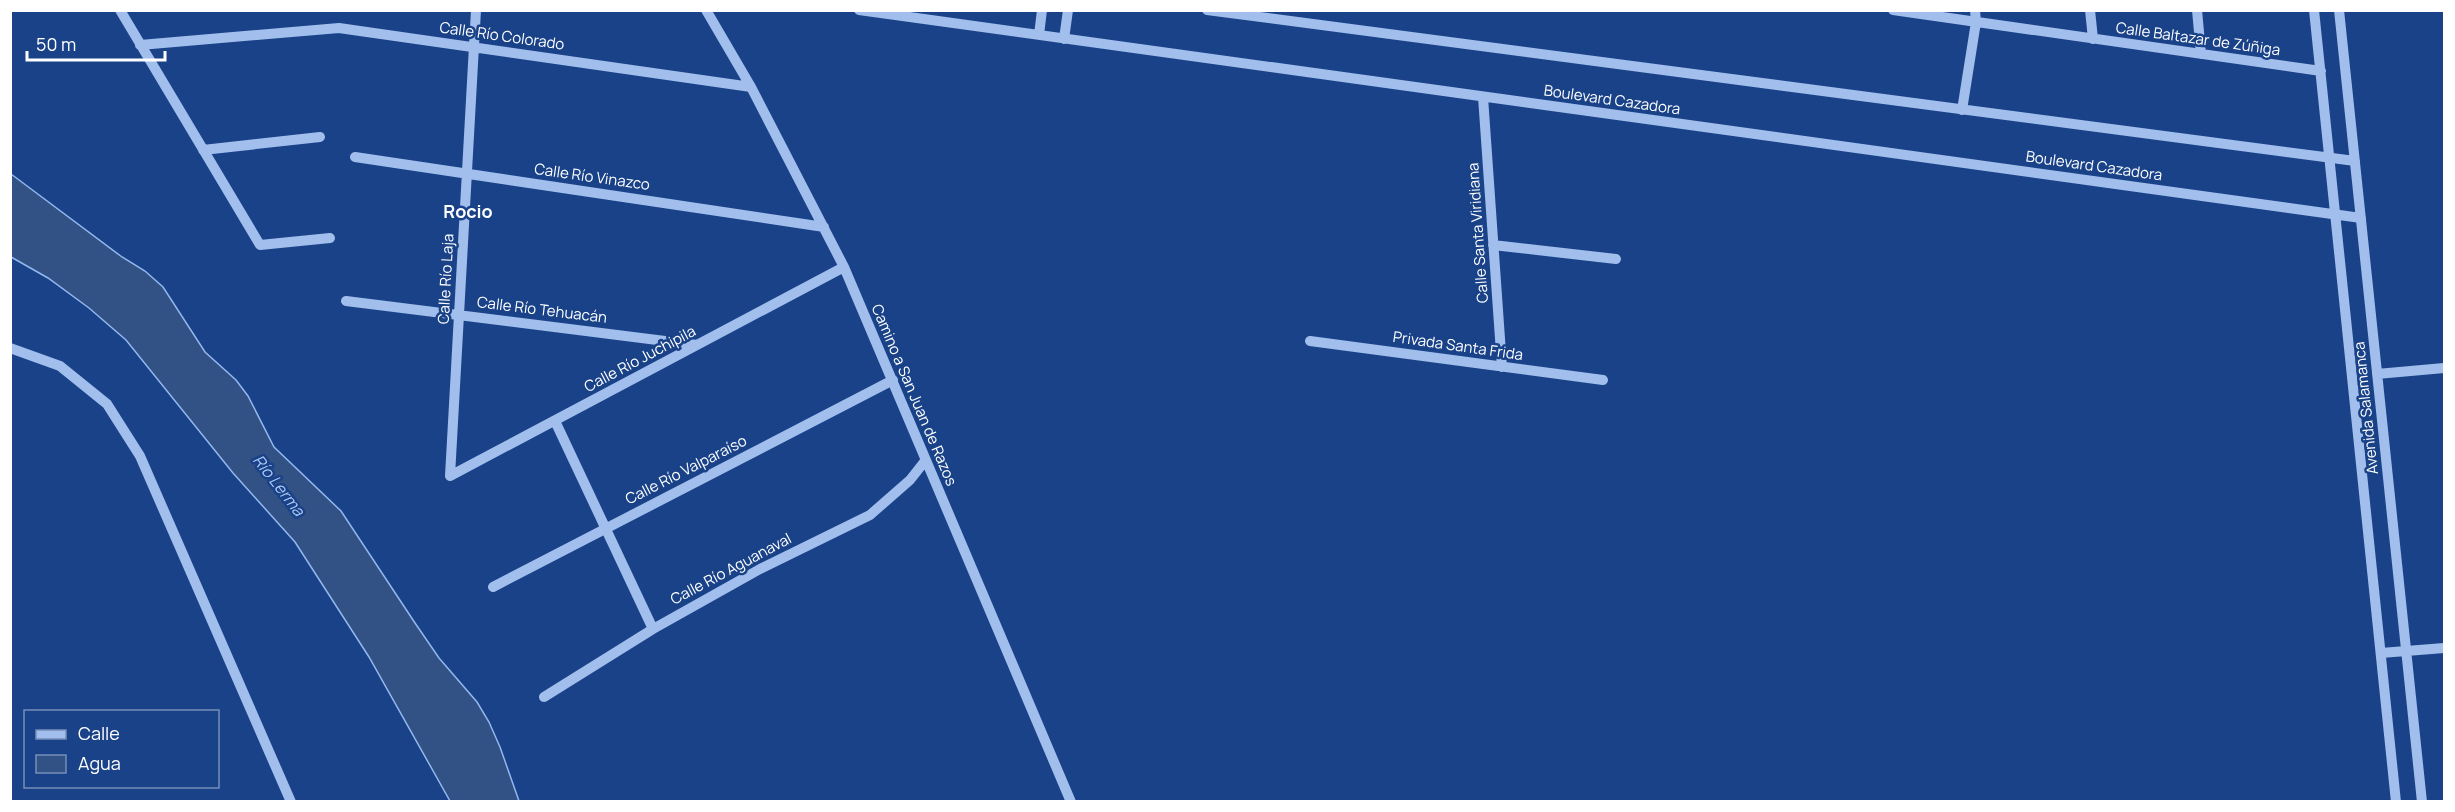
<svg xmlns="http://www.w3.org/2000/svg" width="2455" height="812" viewBox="0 0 2455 812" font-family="Manrope,sans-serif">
  <rect width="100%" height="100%" fill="#194288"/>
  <path fill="#325184" stroke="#93b8ef" stroke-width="1.5" d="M11,174L122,257L145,271L163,287L205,352L236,380L248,396L274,447L341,511L415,623L439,658L477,702L489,722L500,747L519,801H450L369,657L295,542L233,473L126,340L89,308L48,278L11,257Z"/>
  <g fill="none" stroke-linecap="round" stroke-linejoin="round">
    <path stroke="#a1beed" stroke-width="10" d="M120,10L260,245L330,238
      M706,10L751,87L844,267L1071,802
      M859,10L2361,218
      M1207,10L2355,161
      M1893,10L2321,71
      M2090,10L2093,39
      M2197,10L2201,54
      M2314,10L2396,802
      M2339,10L2422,802
      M1039,35L1042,10
      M1064,39L1068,10
      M140,45L339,28L751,87
      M1483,97L1502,367
      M1962,110L1976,22L1975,10
      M203,150L320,137
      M355,157L824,227
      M1493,245L1616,259
      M346,301L697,345
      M1310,341L1603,380
      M10,348L60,366L107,404L140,456L291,802
      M2377,374L2444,368
      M555,421L653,629
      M450,476L476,10
      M450,476L844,267
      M493,587L893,380
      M2381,653L2444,648
      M544,697L653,629L760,569L870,515L910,480L925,461"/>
  </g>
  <g text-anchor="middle" stroke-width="5" stroke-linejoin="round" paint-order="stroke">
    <g font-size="15" fill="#fff" stroke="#194288">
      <text transform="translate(502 36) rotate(8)" y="5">Calle Río Colorado</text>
      <text transform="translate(2198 39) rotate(8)" y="5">Calle Baltazar de Zúñiga</text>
      <text transform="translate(1612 100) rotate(8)" y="5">Boulevard Cazadora</text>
      <text transform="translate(2094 166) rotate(8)" y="5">Boulevard Cazadora</text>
      <text transform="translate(592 177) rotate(8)" y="5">Calle Río Vinazco</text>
      <text transform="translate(1478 233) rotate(-94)" y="5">Calle Santa Viridiana</text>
      <text transform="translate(446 279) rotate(-87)" y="5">Calle Río Laja</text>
      <text transform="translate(542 310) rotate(7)" y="5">Calle Río Tehuacán</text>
      <text transform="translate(1458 346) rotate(8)" y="5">Privada Santa Frida</text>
      <text transform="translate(640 359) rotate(-28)" y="5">Calle Río Juchipila</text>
      <text transform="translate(914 395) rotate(67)" y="5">Camino a San Juan de Razos</text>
      <text transform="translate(2366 408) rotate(-96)" y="5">Avenida Salamanca</text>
      <text transform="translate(686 470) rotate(-27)" y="5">Calle Río Valparaíso</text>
      <text transform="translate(731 569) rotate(-28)" y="5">Calle Río Aguanaval</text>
    </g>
    <g font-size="16" font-style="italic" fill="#acc9f4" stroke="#194288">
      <text transform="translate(279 485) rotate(52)" y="6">Río Lerma</text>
    </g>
    <g font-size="18" font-weight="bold" fill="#fff" stroke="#194288">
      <text x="468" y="218">Rocio</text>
    </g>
  </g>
  <rect width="2455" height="812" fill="none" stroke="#ffffff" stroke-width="24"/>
  <rect x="24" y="710" width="195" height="78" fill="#194288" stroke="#758eb8" stroke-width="1.5"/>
  <rect x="36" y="730" width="30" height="9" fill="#a1beed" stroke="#758eb8" stroke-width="1.5"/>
  <text x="78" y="740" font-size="18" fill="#ffffff">Calle</text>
  <rect x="36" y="755" width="30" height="18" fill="#325184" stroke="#758eb8" stroke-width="1.5"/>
  <text x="78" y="770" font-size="18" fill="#ffffff">Agua</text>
  <path d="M27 51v9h138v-9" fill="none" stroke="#ffffff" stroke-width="3"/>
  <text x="36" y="51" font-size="18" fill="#ffffff" stroke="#194288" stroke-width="4.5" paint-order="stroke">50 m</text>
</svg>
